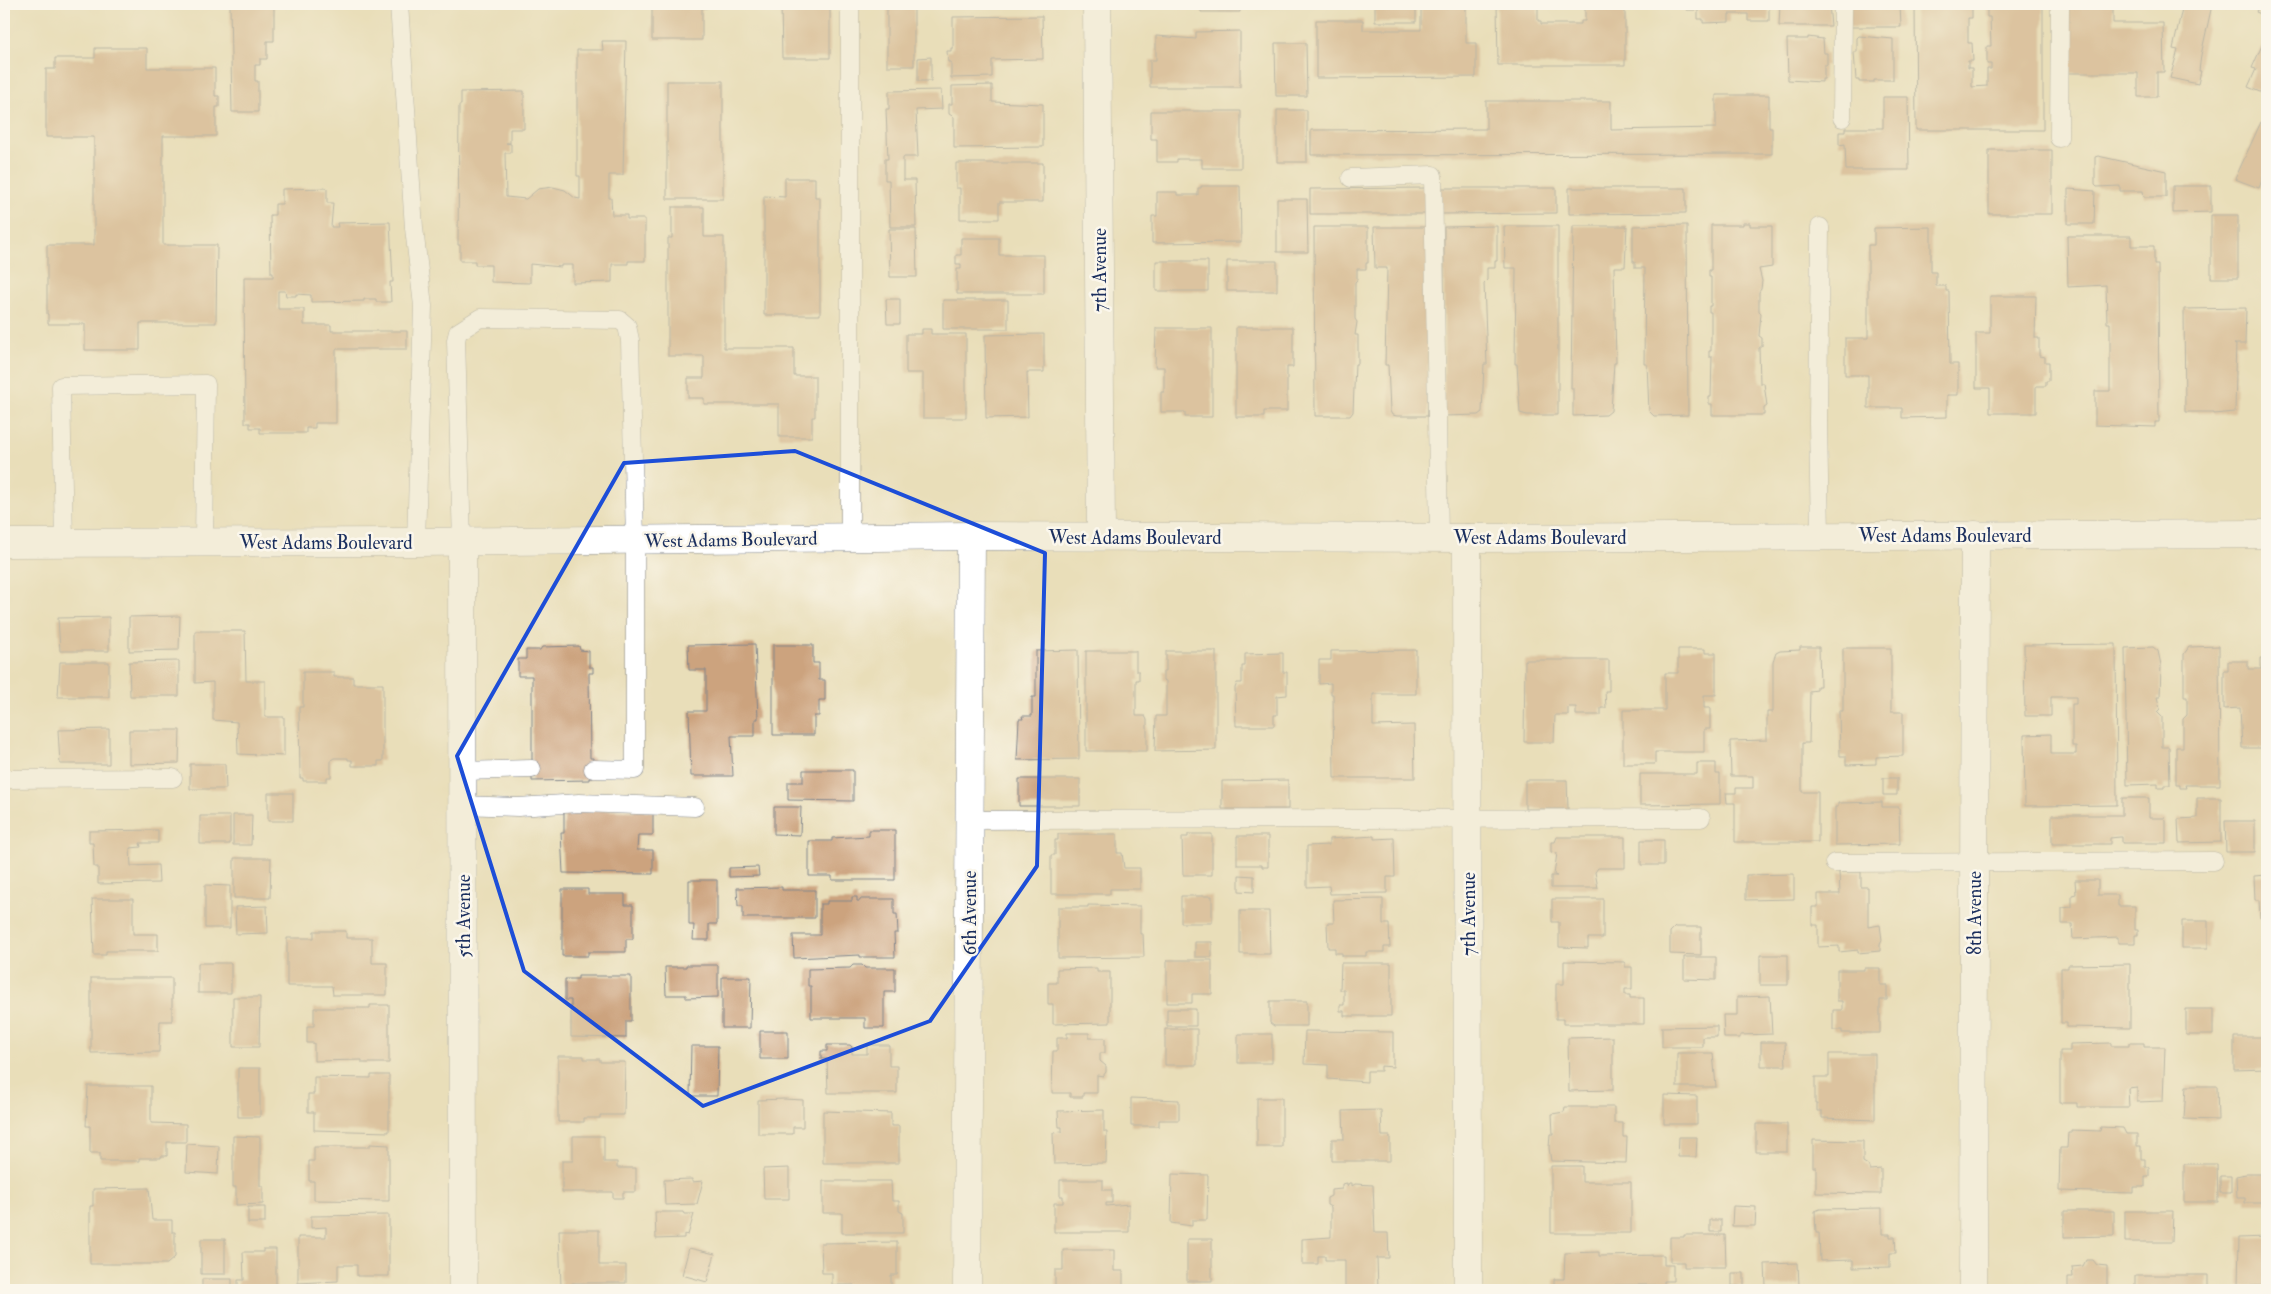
<svg xmlns="http://www.w3.org/2000/svg" width="2271" height="1294" viewBox="0 0 2271 1294" font-family="'IM FELL Double Pica',serif">
  <rect width="100%" height="100%" fill="#fbf7ec"/>
  <filter id="ink" filterUnits="userSpaceOnUse"><feTurbulence type="fractalNoise" baseFrequency=".02" numOctaves="2"/><feDisplacementMap in="SourceGraphic" scale="10" xChannelSelector="R" yChannelSelector="G"/><feConvolveMatrix kernelMatrix="1 2 1 2 8 2 1 2 1" color-interpolation-filters="sRGB"/></filter>
  <filter id="wash" filterUnits="userSpaceOnUse"><feTurbulence type="fractalNoise" baseFrequency=".0096" numOctaves="4" result="noise"/><feDisplacementMap in="SourceGraphic" scale="20" xChannelSelector="R" yChannelSelector="G"/><feGaussianBlur stdDeviation="1.12" result="paint"/><feColorMatrix in="noise" values="0 0 0 0 0 0 0 0 0 0 0 0 0 0 0 0 0 1.4 0 .05"/><feComposite in="paint" operator="in"/></filter>
  <g filter="url(#wash)">
    <rect width="100%" height="100%" fill="#e9deb9"/>
    <g id="blocks">
      <path fill="#cca37e" d="M230,4H274V41H267V59H260V65H255V81H258V112H232Z
        M652,4H707V8H702V40H652Z
        M781,4H830V58H782Z
        M1201,4H1240V12H1201Z
        M1375,4H1416V22H1375Z
        M1421,4H1466V43H1476V77L1316,78V20H1363V30H1421Z
        M1497,4H1538V21H1541V24H1581V21H1585V4H1625V65H1498Z
        M1686,4H1753V6H1769V21H1748V14H1729V22L1703,23V19H1698V10H1686Z
        M1780,4H1829L1831,26H1779Z
        M1851,4H1900L1901,27H1849Z
        M1915,4H1972V18H1968V43H1972L1973,61H1968V68H1972V87L1987,86V69H1991V64H1987V46H1991L1990,17H1987V4H2043V130H1916Z
        M2068,4H2113V23H2163L2164,72H2157V97H2138V73H2068Z
        M2183,4L2212,5L2201,55L2199,71H2201L2198,84L2170,78L2178,50L2173,49Z
        M2260,4H2267V24L2263,22L2266,16L2256,12Z
        M887,6H914V66H887Z
        M1042,16L1043,59L992,60V77L951,78V62H948L947,51H951V48H953V17Z
        M1240,31V87H1150V60H1156V36L1196,39V32Z
        M2267,34V95L2248,87L2256,69L2252,68Z
        M1859,36L1893,39V80H1874V82H1859V80H1856L1854,52H1857V38Z
        M1808,37L1823,39L1824,53H1827V65H1824V79H1822V82L1788,80L1787,39H1808Z
        M602,41H626L623,175H609V198H611L612,215H627V219H645V261H628V264H612V282L573,283V265H561V267L530,264V283L491,282V265H475V261H460V245H458L459,105H461V92L524,91V129H510V143H506L511,144V153H505L506,197L526,199L538,189L553,187L565,190L575,198L580,199V176H577V50H603Z
        M1275,43H1306L1307,96H1276Z
        M95,48H147V68H215V96H219V107H216V136H163V245H217L216,323H140V350H85V324H48V314H47V245H94V137H46V69H55V58H95Z
        M931,57V81H918V58Z
        M667,81H723V199H667Z
        M992,85V102L1043,104V147L954,148V117L949,114V104H952V86Z
        M941,90L942,109L916,110L918,157H903V180H915L916,227H890L889,180H885V159H888L886,109H889V91Z
        M1716,95H1769V128H1772V154L1311,155V130L1486,129V101H1611V130L1716,128Z
        M1883,97H1908L1909,170H1846L1845,144L1839,145V132H1845V128H1883Z
        M1277,110H1307V162H1277Z
        M1151,111H1241V168H1202V159H1177V162H1157V139H1151Z
        M2261,122L2267,125V167L2259,188L2235,179Z
        M1989,150H2052V214H1989Z
        M2098,156L2166,171V197H2144L2143,191H2120V186L2097,187L2095,185V157Z
        M956,163H1043V202H999V219H960V188H956Z
        M785,178H815V197H820V315H764V196L785,197Z
        M1201,186H1240L1241,242L1152,243V216H1157V192H1177V195H1198V188H1201Z
        M2173,186H2211V212L2173,213Z
        M327,188V203H333L331,227H338L337,223L390,222L393,282H390L391,302H376V299H364V301L311,302V295L296,294V296H286L285,291H278V309H304V325H331V331H407V349H336V423H315V428H306V433H260V428H250V423H245L244,277H273V273H271L270,215H275V204H282V189Z
        M1427,188V214H1310V189Z
        M1439,188H1556V213L1439,214Z
        M1569,188H1686V213L1569,214Z
        M2068,189L2095,191L2094,224H2068Z
        M1277,199H1307L1308,252H1277Z
        M672,207H704V237H724V348H794V376H815V417H812V437H779V404H704V398H688V378H704V356H668V238H672Z
        M2211,215H2238V278H2211Z
        M1743,223H1750V226H1772V267L1759,269L1762,281L1761,289L1759,292V311L1761,313L1759,336L1762,338V346L1759,348L1760,383H1764L1767,406L1764,408V415H1712V404H1709V397H1711L1712,357H1709V351H1711V312H1709V306H1711V277H1709V270H1711V225H1743Z
        M1687,225L1688,415L1654,416L1649,411L1647,364H1644L1645,268H1635V262H1633V226Z
        M1497,226V261H1495V268H1487V280L1484,283L1487,364H1484L1482,412L1478,415L1444,416V227Z
        M1504,226H1558V415H1527L1520,413L1517,364H1515L1516,268H1505Z
        M1573,226H1627L1625,267H1614L1616,363H1614L1611,411L1606,415L1573,416V388H1571Z
        M1314,227H1368V263H1366V269H1357V280L1355,282V319L1357,322L1355,335H1358V364H1355L1353,412L1350,416H1315Z
        M1374,227H1428V416H1397L1392,415L1390,411L1388,365H1385L1387,268H1375Z
        M1931,227V272H1936V286H1946V291H1949L1950,364H1958V395H1947V417L1902,418V408H1868V375H1845V338H1868V245H1874V228Z
        M889,229H916L917,277H890Z
        M2067,236H2131V246H2154V265H2158L2159,422H2155V427L2095,425V391H2110V323H2107L2106,285L2068,287Z
        M961,238H999V255H1044V294H957V269H961V264H956V255H961Z
        M1156,261H1208V291H1156Z
        M1227,261H1277V291H1227Z
        M1990,296H2036L2035,338H2039V356L2045,357V362H2049V381H2046V386H2036V413H1990V388H1976V333H1990Z
        M886,299H900V324H887Z
        M943,300H1008V329H943Z
        M2246,308L2245,344H2234L2236,345L2235,371H2236L2235,412L2214,414V412H2185L2184,309Z
        M1236,327H1293V367H1287V411H1264V417H1236Z
        M1156,328H1212V417H1185V412H1161V392H1164V367H1155Z
        M922,329H931V334H966V418H923V373H906V334H922Z
        M1044,334V372H1027L1028,417L986,418L985,335Z
        M180,616L179,650L129,651V617Z
        M109,617V651H60L58,618Z
        M195,631H245L246,681H265V717H284V756L238,754L237,722L213,720V682L195,683Z
        M755,644L758,719H755V736H731L733,776H691L689,711H706V670H689L688,645Z
        M2116,644L2117,805L2025,806L2024,735L2051,734V754H2076V746H2072V704H2076V697H2051V716H2025L2024,645Z
        M773,645H813V663H819V680H825V700H819V716H814V735H773Z
        M579,646L580,650L589,651V667H593V673H589L590,758H593V778H589V780L532,781V676H518V659H526V650H540L542,647Z
        M2219,646L2220,785H2185L2186,788H2180V785H2176V747H2183V719L2187,715V697H2184V654L2189,647Z
        M1800,647H1819L1820,686H1817V690L1810,691L1809,743H1802V792H1818V842H1735V803H1727L1726,793H1736V788H1753V776H1731L1730,741L1767,740V712H1773V661L1776,653L1780,651L1800,650Z
        M2153,647L2158,651L2161,665L2160,697H2157L2160,709L2157,712L2162,717V747H2169L2170,785H2164V788H2158V784L2127,785L2125,648Z
        M1843,648H1891V712H1903V756L1876,757V764L1846,765V756H1840L1839,711H1843Z
        M1678,649H1705V653H1716V695H1704V708H1710V729H1704V752H1655V764H1623V710H1665V673H1678Z
        M1078,650L1079,759L1017,760L1019,719H1023L1022,716H1032V697H1036V651Z
        M1416,650V694H1373V726L1414,725L1415,778H1334L1333,694H1331V683L1319,684V660H1331V651Z
        M1086,651H1136V671H1139V680H1136V716H1145L1147,720V751H1086Z
        M1166,651H1216V750L1155,751L1156,716H1166V681L1163,680V671H1166Z
        M1283,653V672H1287V695L1277,696V715H1274V726H1236L1235,688L1237,683H1242V666H1245V654Z
        M2261,658H2267V748H2242L2240,708L2224,709V671H2228V661H2248V669H2261Z
        M1525,660H1609V691H1605L1606,708H1601V715H1576V707H1568V715H1555L1554,742H1524Z
        M179,661V696H130L129,662Z
        M60,662H109V697H58Z
        M303,672H334V677H353V684H383V761H378V766H352V760H348V758H334L331,760V777H327V781H303V778H300L299,707H303Z
        M109,729V764H60L58,730Z
        M129,730H180L179,763L129,764Z
        M1697,763H1716V774H1720V804L1640,805V774H1697Z
        M190,764H225L226,789H190Z
        M803,770H853V801L788,800V782H803Z
        M1883,778H1897V795H1883Z
        M1019,779H1080V806H1019Z
        M1288,780V809H1222V781Z
        M1525,780H1567L1568,809H1525Z
        M268,793H293V821H268Z
        M2122,798H2149V818H2165L2166,821V843H2122V837H2120L2110,838V844H2052V815H2122Z
        M2197,798H2221V842L2179,843L2178,819L2197,818Z
        M1882,802V807H1899L1900,844L1835,845V807H1838V803Z
        M774,807H801L800,835L774,834Z
        M564,810L653,811V835H638L637,850H653V874L563,873L561,833H564Z
        M233,815H252L251,845H233Z
        M200,816H230V844H200Z
        M2225,821H2255V852H2226Z
        M158,830V843H140L141,847L130,848L131,866L158,865L159,883L98,884V867H94L93,843H89V831Z
        M869,830H895V880H832V876H809V841H832V838L869,836Z
        M1058,834H1117V853H1122L1124,868H1140V889H1110V894H1051V855H1055V840H1058Z
        M1188,834H1212V875H1183L1182,837H1188Z
        M1237,836H1268V867H1262V865H1237Z
        M1374,836V839L1394,838L1395,877H1387V893L1330,894L1329,886L1307,887V846L1329,845V839Z
        M1557,837H1625V868H1598L1595,872L1598,888H1551V876H1557L1554,875L1557,853L1551,852V842H1555Z
        M1641,840H1664V865H1641Z
        M234,858H271L270,898H234Z
        M758,867L759,876L729,877V868Z
        M1839,872H1861V887H1868V927L1880,925L1882,940L1880,945V951L1858,953V950L1839,952V946L1818,947V925H1812V907H1818V894H1840Z
        M1794,874V899L1746,900V875Z
        M1239,875L1254,876V892L1239,891Z
        M2267,875V917L2260,918L2259,900H2255L2254,876Z
        M689,880H717V924H709V940H693L694,925H689Z
        M2075,880H2098V895H2118V906H2135V930H2138V935H2135V943H2118V937L2073,939L2072,924H2062V908L2072,907V895L2076,894Z
        M205,885L230,886V928H205Z
        M782,887V890H815V918H743V906H738L737,888Z
        M562,889H588V894H625V905H633V939H626V952H588V956H562Z
        M1181,896H1212V923H1181Z
        M852,897H857V901H860V899H894V914H897L898,933H894L895,957H860V955L794,958L793,935H820V904H827V901H852Z
        M92,899H133V934H158V951H106V955H94Z
        M1383,899V924H1389L1390,947H1384V952H1366V956H1342V953H1335V948H1328L1327,923H1334L1333,900Z
        M1552,899H1603V938H1588V948L1559,947V922H1552Z
        M1088,905L1140,906V934H1143L1144,957L1058,958V907H1088Z
        M267,906L268,933L236,934L235,907Z
        M1240,911H1269L1270,954H1240Z
        M2182,921H2208V948H2182Z
        M1675,927H1701V955L1670,954V932Z
        M314,931H346V938H372V963H387V995H333L332,986H287V938H314Z
        M1195,942H1212V957H1195Z
        M1760,955H1788V985H1760Z
        M1684,957H1716V980L1684,979Z
        M1167,960H1212V994H1192V1003H1167Z
        M1564,961L1625,962V967H1632V989H1625V995H1630V998H1644V1024H1563V1019H1556V984H1564Z
        M198,963H231V993H198Z
        M1341,963H1391V1016H1344V1011H1340V1005H1344V990H1340Z
        M2130,964V1028L2067,1027V1023H2061V968H2068V965Z
        M686,965H718V997L686,998V995H666L665,967H686Z
        M853,965H862L865,968H895V992H884V1028H865V1018H811V986H808V969L850,968Z
        M1097,968V972H1110V1023L1053,1024V1004H1048V983H1057V969Z
        M1864,968H1880V985H1887V1000H1880V1033H1842V1030H1833V1010H1842V1001H1837V970H1864Z
        M578,976H631V1021H626V1038L571,1037V1000H565V979H578Z
        M722,977H751L750,1028H722Z
        M91,978H172V1021H160L159,1052L91,1053Z
        M1770,996L1772,1034L1740,1035V1038H1724L1723,1015H1737V997Z
        M233,997H260L259,1047H233Z
        M1270,1001H1307V1026H1274L1270,1023Z
        M370,1005H389V1063H362V1060L314,1061V1043H307V1026H314V1008H370Z
        M1167,1009H1196V1026H1167Z
        M2186,1009H2213V1035H2186Z
        M1717,1026V1037H1703V1047H1662V1027Z
        M1165,1029H1197V1065H1165Z
        M760,1031H788V1059H760Z
        M1305,1031L1393,1032V1067L1381,1066V1071H1367V1082L1328,1079V1065L1304,1064Z
        M1067,1033H1089V1038H1105V1053H1100V1061L1106,1066V1072L1103,1076L1097,1075V1093H1083V1097H1070V1093H1052L1053,1051H1057V1038H1067Z
        M1238,1034H1272V1063H1238Z
        M1613,1037V1090L1569,1091L1568,1038Z
        M2234,1037H2266L2267,1069L2234,1070Z
        M1761,1042H1785L1786,1066H1761Z
        M2111,1043V1046H2129V1043H2144V1047H2165L2163,1101L2137,1102V1087L2128,1088L2129,1107H2077V1103H2060V1051H2070V1044Z
        M827,1045H850L852,1047V1054H867V1045H889V1066H897V1093H828L827,1059H821V1051H827Z
        M691,1046H718L717,1096H690Z
        M1677,1053H1713L1716,1087H1677Z
        M1829,1054H1875V1120L1822,1118V1111H1817V1104H1815V1077H1829Z
        M558,1056H584V1059H600V1062H625L624,1115H600V1118H584V1122H558Z
        M238,1068H260V1117H238Z
        M371,1075H389V1132L314,1130V1112H308V1094H314V1077L371,1078Z
        M88,1086H151V1123L186,1124V1142H167V1156H161V1158H139V1161H100V1153H90V1126H86Z
        M2186,1086H2217L2218,1120L2184,1119Z
        M1664,1095L1697,1096V1124H1664Z
        M1131,1098L1179,1100V1120H1159V1126H1131Z
        M1257,1098H1282V1147H1257Z
        M784,1099L803,1100V1127H793V1134H758V1100Z
        M1565,1107H1614V1123H1623V1137H1627L1626,1163L1551,1161L1549,1148L1550,1134H1553L1552,1114L1564,1112Z
        M1104,1110V1132H1107L1106,1163L1054,1164L1053,1133L1062,1132V1127H1059L1058,1111Z
        M1381,1110L1382,1136H1390V1161H1332V1139H1344L1343,1111Z
        M823,1111L891,1113V1126H899V1163H823Z
        M1756,1124H1787V1152H1756Z
        M2101,1127L2123,1128L2126,1134H2137V1146H2141V1159H2145V1167H2149V1177H2145V1187H2134V1193L2059,1191L2060,1148H2067L2068,1133H2072V1130L2100,1131Z
        M233,1136L260,1137V1186H263V1204L236,1205V1187H233Z
        M573,1136H604V1162H617V1168H636V1192H623V1198H613V1192H562V1161H573Z
        M1679,1137H1697L1696,1157H1678Z
        M1813,1140L1863,1141V1162L1868,1165L1870,1170L1881,1169V1194L1816,1193V1167H1813Z
        M187,1144L219,1146L218,1174L186,1172Z
        M370,1144L389,1145V1201L314,1200V1181H309V1161H314V1147H370Z
        M2184,1164H2217L2218,1202H2184Z
        M1551,1166H1582V1182H1631V1233H1551Z
        M789,1168V1199H764L763,1169Z
        M1172,1174L1208,1175L1207,1220H1192V1226L1171,1223Z
        M2246,1174H2267V1203H2245V1198H2237L2236,1176Z
        M2220,1176H2231V1193H2220Z
        M692,1179V1182L703,1181L697,1204L665,1205L664,1180Z
        M1060,1180H1103V1190H1112V1203H1106V1206L1129,1204V1232H1054V1203H1063V1196H1060Z
        M823,1181H891L892,1201H899V1211L903,1213V1233H842V1213H823Z
        M1347,1183V1186L1349,1183H1352V1186L1355,1184L1373,1185L1375,1233H1388L1389,1258H1377L1378,1290H1345V1260H1325V1256H1318V1264H1302V1239L1331,1237V1207L1327,1205V1198L1331,1196V1190L1342,1189V1184Z
        M149,1188L152,1220H172V1232H175V1257L167,1264H90V1206H93V1189Z
        M1733,1206L1756,1207L1755,1226H1732Z
        M248,1207H265V1223H248Z
        M1882,1208V1234H1890V1237H1895L1896,1253H1890V1267L1853,1268V1260L1820,1261L1819,1233H1816L1815,1211L1820,1209Z
        M2064,1211H2114V1236L2064,1237Z
        M2125,1211H2173L2172,1242H2125Z
        M655,1212H683L684,1214H694L688,1235L684,1234V1238L656,1239Z
        M389,1215V1276H357V1265H338V1281L298,1283V1237H326V1227L311,1228V1216Z
        M1710,1220H1721V1232H1710Z
        M559,1230H599V1265H626V1283H572L571,1287H561Z
        M1684,1235H1725L1726,1267H1684V1262H1670V1237H1684Z
        M2267,1237V1286H2238L2239,1238Z
        M201,1239H225V1274H201Z
        M1187,1239H1212V1281H1187Z
        M897,1242V1275H891V1290H854V1285H832V1273H822L821,1243Z
        M689,1248L715,1254L707,1282L682,1275Z
        M263,1249H276V1290H238V1280H244L243,1252H263Z
        M1063,1250H1114V1271H1123V1290H1055V1270H1063Z
        M1599,1252V1256L1664,1255V1265H1673V1281H1664V1285H1615V1290H1554V1279H1564L1565,1253Z
        M2086,1260H2093L2097,1265L2107,1266V1290H2068V1277H2073L2072,1267L2083,1266Z
        M1798,1263L1799,1285L1766,1286L1765,1264Z
        M1732,1273H1744V1286H1732Z
        M2135,1275H2208V1290H2135Z
        M202,1279H232V1290H202Z"/>
    </g>
  </g>
  <g filter="url(#ink)">
    <use href="#blocks" fill-opacity="0" stroke="#82868c" stroke-width="1"/>
    <g fill="none" stroke-linecap="round" stroke-linejoin="round">
      <defs>
        <path id="service" d="M399,4L414,228L423,306L416,542
          M1842,118L1843,4
          M2059,138L2060,4
          M1351,178L1433,175L1439,538
          M1820,227L1818,421L1820,536
          M850,538V4
          M462,542L456,340L458,332L480,318L620,320L627,326L630,340L635,540V770L593,769
          M64,543L61,386L206,384L204,542
          M463,771L532,769
          M4,779L173,778
          M463,805L518,807L579,803L695,807
          M970,820L1701,818
          M1834,863L2214,861"/>
        <path id="minor" d="M1467,538L1468,1290
          M462,542L463,1290
          M1973,1290L1975,535"/>
        <path id="tertiary" d="M1097,4L1101,536
          M967,1290L971,536"/>
        <path id="secondary" d="M4,543L416,542L971,536L1467,538L2267,534"/>
      </defs>
      <use href="#service" stroke="#82868c" stroke-width="19"/>
      <use href="#minor" stroke="#82868c" stroke-width="29"/>
      <use href="#tertiary" stroke="#82868c" stroke-width="29"/>
      <use href="#secondary" stroke="#82868c" stroke-width="29"/>
      <use href="#service" stroke="#fff" stroke-width="18"/>
      <use href="#minor" stroke="#fff" stroke-width="28"/>
      <use href="#tertiary" stroke="#fff" stroke-width="28"/>
      <use href="#secondary" stroke="#fff" stroke-width="28"/>
    </g>
  </g>
  <path d="M0 0H2271V1294H0ZM795,451L1045,553L1037,866L930,1021L703,1106L524,971L457,756L624,463Z" fill="#e9deb9" fill-opacity=".55" fill-rule="evenodd"/>
  <path fill="none" stroke="#1d4ed8" stroke-width="4" stroke-linejoin="round" d="M795,451L1045,553L1037,866L930,1021L703,1106L524,971L457,756L624,463Z"/>
  <g text-anchor="middle" stroke-width="5" stroke-linejoin="round" paint-order="stroke">
    <g font-size="19" fill="#1b2f5e" stroke="#fbf7ec">
      <text transform="translate(1099 270) rotate(-90)" y="7">7th Avenue</text>
      <text x="1945" y="542">West Adams Boulevard</text>
      <text x="1135" y="544">West Adams Boulevard</text>
      <text x="1540" y="544">West Adams Boulevard</text>
      <text transform="translate(731 539) rotate(-1)" y="7">West Adams Boulevard</text>
      <text x="326" y="549">West Adams Boulevard</text>
      <text transform="translate(969 913) rotate(-90)" y="7">6th Avenue</text>
      <text transform="translate(1974 913) rotate(-90)" y="7">8th Avenue</text>
      <text transform="translate(1468 914) rotate(-90)" y="7">7th Avenue</text>
      <text transform="translate(463 916) rotate(-90)" y="7">5th Avenue</text>
    </g>
  </g>
  <rect width="2271" height="1294" fill="none" stroke="#fbf7ec" stroke-width="20"/>
</svg>
